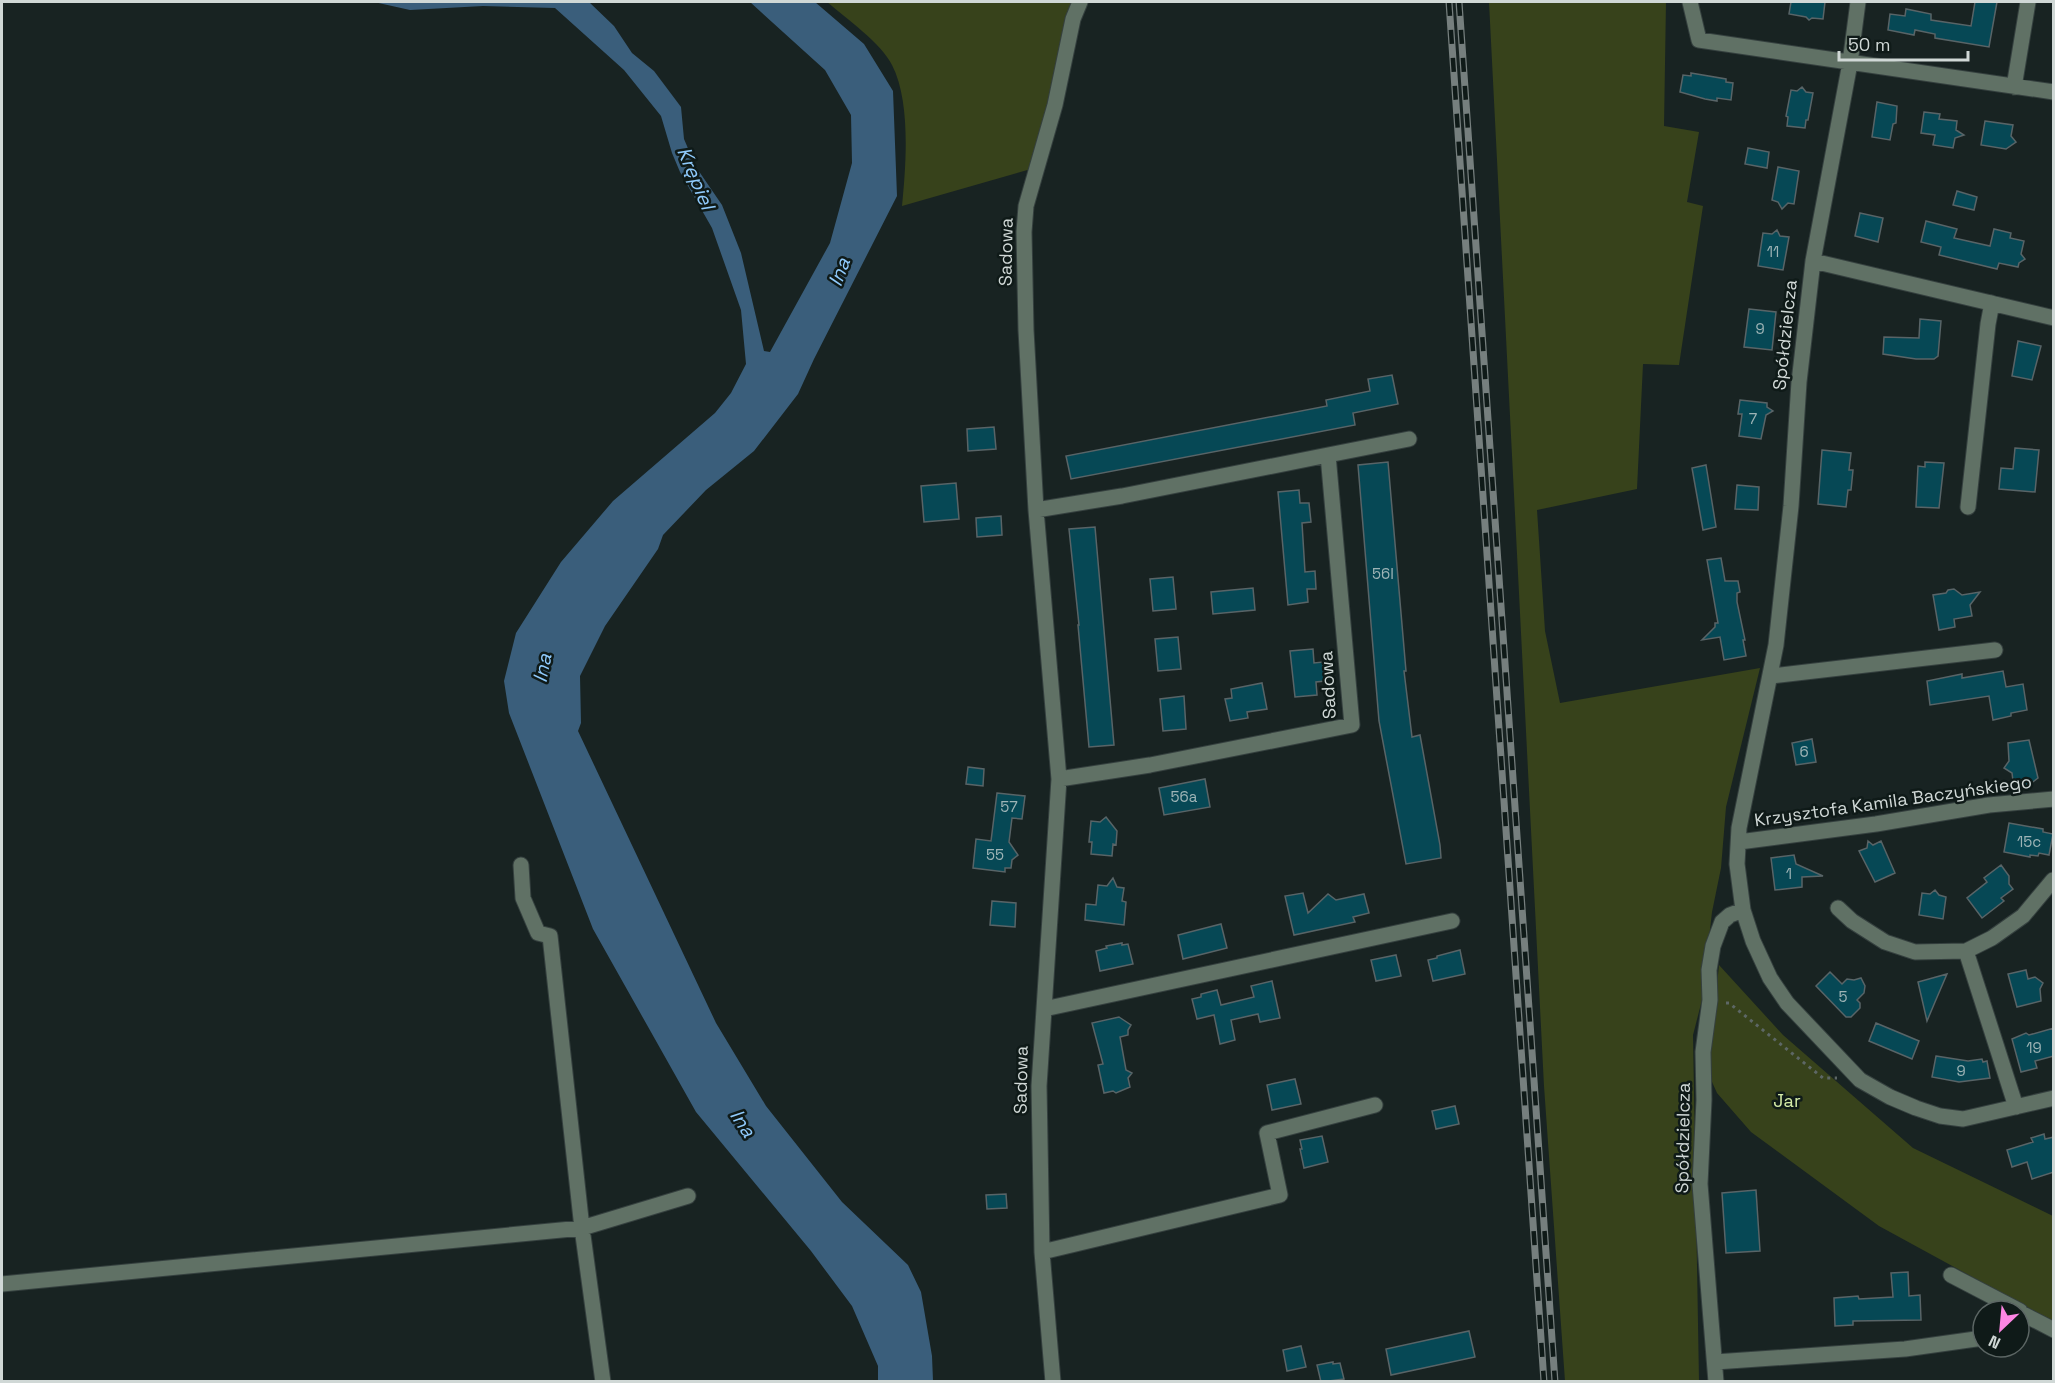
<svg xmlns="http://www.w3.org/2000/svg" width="2055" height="1383" viewBox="0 0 2055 1383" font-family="'Space Grotesk',sans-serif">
  <rect width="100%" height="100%" fill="#182322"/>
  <path fill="#37421b" d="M827,2H1073L1038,167L902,206C906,165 911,102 892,65C882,44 846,18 827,2Z
    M1489,2H1666L1664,126L1699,132L1687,202L1703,206L1679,365L1643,364L1637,489L1537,510L1545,631L1560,703L1760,668L1726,807L1721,868L1712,912L1702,1000L1693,1035L1699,1381H1565L1544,1086Z
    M1719,965L1783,1035L1913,1148L2053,1216V1321L1879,1226L1751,1132L1717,1093L1708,1073Z"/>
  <path fill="#3a5e7b" d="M374,2H589L614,26L632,53L654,71L681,107L684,139L696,167L722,205L741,253L764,351L770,352L830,243L852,163L851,115L825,70L750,2H815L864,44L893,91L897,196L814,359L798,394L754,451L706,490L663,535L658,549L605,626L580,676L581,723L578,731L716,1023L766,1106L842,1202L908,1265L921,1292L932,1356L933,1381H878V1366L852,1306L811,1251L696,1112L593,929L509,713L504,681L516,633L561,562L613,501L715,413L731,393L746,364L741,310L712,228L680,172L672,153L661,116L624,70L555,8L483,6L410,10Z"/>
  <path fill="#064855" stroke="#586467" stroke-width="1.5" d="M1791,2H1825L1823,19L1812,18L1809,20L1806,17L1789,14Z
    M1975,2H1997L1989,47L1935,38V34L1915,30L1914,35L1888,30L1890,14L1905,16L1906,9L1931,14V20L1971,26Z
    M1691,73L1726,79V82L1733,83L1731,100L1717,98V101L1705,99L1680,92L1683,75L1691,76Z
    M1802,87L1806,92L1813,93L1808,120H1806L1805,128L1787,126L1788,117L1786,116L1791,90L1797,91Z
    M1877,102L1897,106L1896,123L1893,124L1890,140L1872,137Z
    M1924,112L1940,114L1939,119L1957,121L1956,130L1964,135L1955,138L1953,148L1933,145L1935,135L1921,133Z
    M1985,121L2013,125L2011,136L2016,142L2006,149L1981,145Z
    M1748,148L1769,152L1767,168L1745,164Z
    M1778,167L1799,171L1794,204L1788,203L1782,209L1778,202L1772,200Z
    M1957,191L1977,197L1974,210L1953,205Z
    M1860,213L1883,218L1878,242L1855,236Z
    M1926,221L1957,229L1954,238L1990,246L1994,229L2011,233L2010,238L2024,241L2021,254L2025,259L2019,263L2018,267L1999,263L1997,269L1939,255L1941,247L1921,242Z
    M1777,230L1780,236L1789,237L1783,270L1758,266L1763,233L1772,234Z
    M1749,309L1776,312L1772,350L1744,347Z
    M1920,319L1941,321L1938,356L1934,359H1916L1883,354L1884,337L1919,338Z
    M2018,341L2041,346L2032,380L2012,376Z
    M1392,375L1398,404L1353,413L1355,425L1071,479L1066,456L1327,406L1326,400L1370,391L1368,379Z
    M1740,400L1767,403V407L1773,411L1766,415L1761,439L1739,436L1742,414H1738Z
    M994,427L996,449L968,451L967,429Z
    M2015,448L2039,450L2035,492L1999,489L2001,468L2013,469Z
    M1822,450L1851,453L1849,470H1853L1851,490H1848L1846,507L1818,504Z
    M1388,462L1406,671H1404L1412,737L1420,735L1440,845L1441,858L1406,864L1379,721L1358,465Z
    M1925,462L1944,463L1939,508L1916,507L1918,466L1925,467Z
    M1706,465L1716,527L1703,530L1692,468Z
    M956,483L959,519L924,522L921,486Z
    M1737,485L1759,487L1758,510L1735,509Z
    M1299,490L1300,503H1309L1311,522L1302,523L1305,572L1315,571L1316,589H1307L1308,602L1288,605L1278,492Z
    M1001,516L1002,535L977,537L976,518Z
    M1095,527L1114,745L1089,747L1078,625H1079L1069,529Z
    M1721,558L1725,581H1738L1740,592L1737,593V602L1745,640H1743L1746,656L1724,660L1720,637L1702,640L1715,627V623H1718L1707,560Z
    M1173,577L1176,609L1153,611L1150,579Z
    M1253,588L1255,610L1213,614L1211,592Z
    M1954,589L1962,595L1980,592L1970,605L1972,616L1954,619L1955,627L1939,630L1933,595L1946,593L1948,590Z
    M1178,637L1181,669L1158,671L1155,639Z
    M1313,649L1314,663L1323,662L1325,681L1316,682L1317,695L1295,697L1290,651Z
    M2003,671L2006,687L2023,684L2027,710L2011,713V716L1993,720L1989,696L1930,705L1927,681L1962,674V678Z
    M1262,683L1267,709L1247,712L1248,718L1230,721L1225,699L1232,698L1231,689Z
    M1184,696L1186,729L1163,731L1160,699Z
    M1812,739L1816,762L1796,765L1792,743Z
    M2029,740L2038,778L2029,785L2023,786L2013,781L2012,773L2004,768L2009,761L2008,743Z
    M968,767L984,769L983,786L966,784Z
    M1205,779L1210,807L1164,815L1159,788Z
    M997,793L1025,796L1022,819L1012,818L1009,842L1018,855L1012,860L1011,868H1005V872L973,868L976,839L991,841Z
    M1106,817L1117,831L1116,845L1113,844L1112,856L1091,854L1092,842H1089L1091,821L1100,822Z
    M2009,823L2043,829V832L2053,834L2049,855L2039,853L2038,856L2030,855V857L2004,852Z
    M1868,841L1873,845L1881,841L1895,873L1875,882L1859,851L1867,848Z
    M1794,855L1796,864L1823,876L1802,877V887L1775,890L1771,858Z
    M2001,865L2009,876V884L2013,889L2001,898L2004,901L1982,918L1967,898L1987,882L1984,878Z
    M1113,878L1117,887L1124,888L1122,901L1126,902L1124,925L1085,920L1086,904L1096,905L1098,885L1107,886Z
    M1935,890L1939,895L1946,897L1943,919L1919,915L1922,893L1930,894Z
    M1303,893L1308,913L1328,894L1336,900L1364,894L1369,913L1353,917L1355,922L1294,935L1285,896Z
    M992,901L1016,903L1015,927L990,925Z
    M1221,924L1227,948L1183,959L1178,935Z
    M1122,943V945L1128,944L1133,964L1100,971L1096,951L1107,948L1106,946Z
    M1460,950L1465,974L1433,981L1428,960L1437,958V956Z
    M1396,955L1401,976L1376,981L1371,960Z
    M2026,970L2028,979L2035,977L2043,983L2040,989L2041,1001L2017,1007L2008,974Z
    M1830,972L1842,984L1847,979L1854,980L1861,978L1865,986L1864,993L1857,1000L1860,1003V1008L1851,1017H1846L1816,986Z
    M1947,974L1935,1002L1927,1021L1918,982Z
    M1272,981L1280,1018L1260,1022L1258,1014L1231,1020L1235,1040L1220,1044L1214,1015L1197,1019L1192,999L1201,997V994L1217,990L1221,1005L1254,997L1251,986Z
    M1119,1017L1131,1025L1128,1030V1035L1120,1037L1126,1070L1132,1073L1128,1078L1130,1087L1116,1093L1113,1091L1104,1093L1098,1065L1103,1064L1092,1023Z
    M1876,1023L1919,1041L1912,1059L1869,1041Z
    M2054,1028V1056L2035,1061L2037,1068L2021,1072L2012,1039L2026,1033L2029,1035Z
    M1936,1056L1968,1061L1982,1059L1983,1062L1987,1061L1990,1078L1959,1082L1932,1077Z
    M1295,1079L1301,1104L1272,1110L1267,1085Z
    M1455,1106L1459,1124L1436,1129L1432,1111Z
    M2044,1134L2045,1139L2054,1137V1172L2032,1179L2027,1162L2012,1167L2007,1150L2033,1142L2031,1138Z
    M1322,1136L1328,1162L1304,1168L1300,1149H1302L1300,1140Z
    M1756,1190L1760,1251L1726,1253L1722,1193Z
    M1006,1194L1007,1208L987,1209L986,1195Z
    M1908,1272L1909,1296L1920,1295L1921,1320L1853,1321V1325L1835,1326L1834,1298L1858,1296L1859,1299L1893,1297L1891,1273Z
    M1469,1331L1475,1357L1391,1375L1386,1349Z
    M1301,1346L1306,1367L1287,1371L1283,1350Z
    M1333,1362V1364L1340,1363L1344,1379L1321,1382L1317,1365Z"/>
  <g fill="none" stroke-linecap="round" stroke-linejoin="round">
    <defs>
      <path id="minor" d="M1690,2L1699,40L2054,92
        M1858,2L1850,63L1813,261L1799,382L1791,506L1776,645L1739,828L1737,864L1743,910L1753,941L1770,978L1787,1003L1860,1080L1890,1097L1916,1108L1940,1116L1963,1119L2054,1098
        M2014,87L2028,2
        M1813,261L2054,318
        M1968,507L1988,324L1992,303
        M1036,510L1122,496L1328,455
        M1771,676L1995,650
        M1059,779L1150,765L1352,725L1328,455L1409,439
        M1739,842L1876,824L1989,805L2054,799
        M521,865L523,898L538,933L550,936L582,1228L603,1382
        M1838,908L1852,921L1885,942L1915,952L1966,951L1992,938L2023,916L2053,880
        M1966,951L2016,1107
        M1044,1009L1452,921
        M1042,1252L1280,1195L1267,1133L1375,1105
        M1951,1275L2020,1311
        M2,1284L582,1228L688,1196
        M2019,1312L2054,1330
        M1715,1362L1905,1349L1983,1338
        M1053,1382L1042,1252L1039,1086L1059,779L1036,510L1026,330L1024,232L1026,206L1055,105L1073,19L1080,2
        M1716,1382L1700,1184L1704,1100L1703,1052L1710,1000L1709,970L1713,946L1722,922L1730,915L1743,910"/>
    </defs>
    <use href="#minor" stroke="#35403f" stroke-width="17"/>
    <path stroke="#5d6765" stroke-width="3" stroke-dasharray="3 4.5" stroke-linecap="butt" d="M1726,1003H1729L1823,1078H1837"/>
    <use href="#minor" stroke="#607165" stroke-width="15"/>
    <defs>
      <path id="rail" d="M1449,2L1544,1382
        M1459,2L1555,1382"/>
    </defs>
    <use href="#rail" stroke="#767f7e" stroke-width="7"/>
    <use href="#rail" stroke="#0f1a18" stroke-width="4.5" stroke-dasharray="14" stroke-linecap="butt"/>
  </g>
  <g text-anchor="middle" stroke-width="5" stroke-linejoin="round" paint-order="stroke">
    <g font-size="15" fill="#9eb4b6">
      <text x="1773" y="257">11</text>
      <text x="1760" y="334">9</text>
      <text x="1753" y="424">7</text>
      <text x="1383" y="579">56I</text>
      <text x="1804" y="757">6</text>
      <text x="1184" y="802">56a</text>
      <text x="1009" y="812">57</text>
      <text x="2029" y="847">15c</text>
      <text x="995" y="860">55</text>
      <text x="1789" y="879">1</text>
      <text x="1843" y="1002">5</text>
      <text x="2034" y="1053">19</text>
      <text x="1961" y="1076">9</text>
    </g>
    <g font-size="18" fill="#d0d8d6" stroke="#0f1a18">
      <text transform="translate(1006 252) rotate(-89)" y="6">Sadowa</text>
      <text transform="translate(1785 335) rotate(-84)" y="6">Spółdzielcza</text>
      <text transform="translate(1328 685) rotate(-93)" y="6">Sadowa</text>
      <text transform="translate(1893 801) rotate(-8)" y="6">Krzysztofa Kamila Baczyńskiego</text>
      <text transform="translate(1021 1080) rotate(-89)" y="6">Sadowa</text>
      <text transform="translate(1683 1138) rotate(-89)" y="6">Spółdzielcza</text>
    </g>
    <g font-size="18" fill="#d4eba6" stroke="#0f1a18">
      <text x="1787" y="1107">Jar</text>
    </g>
    <g font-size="20" font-style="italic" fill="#90cbfd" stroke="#0f1a18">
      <text transform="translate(696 178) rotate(67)" y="7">Krępiel</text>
      <text transform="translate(839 272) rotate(-70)" y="7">Ina</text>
      <text transform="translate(542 668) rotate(-79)" y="7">Ina</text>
      <text transform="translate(743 1123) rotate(57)" y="7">Ina</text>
    </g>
  </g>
  <rect width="2055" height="1383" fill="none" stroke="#d0d8d6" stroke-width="6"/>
  <g transform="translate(2001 1329) rotate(206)"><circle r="28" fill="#0f1a18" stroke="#5c6664" stroke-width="1.5"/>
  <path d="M0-4.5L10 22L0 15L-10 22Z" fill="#fd86e3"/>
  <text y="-9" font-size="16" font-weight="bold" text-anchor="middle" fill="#d0d8d6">N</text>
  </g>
  <path d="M1839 51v9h129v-9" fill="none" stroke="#d0d8d6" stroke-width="3"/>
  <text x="1848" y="51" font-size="18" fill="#d0d8d6" stroke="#0f1a18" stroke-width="4.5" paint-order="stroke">50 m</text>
</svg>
